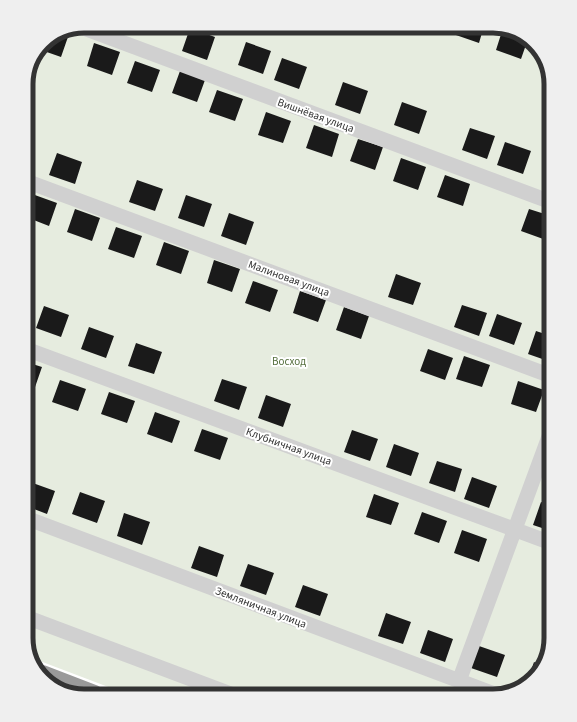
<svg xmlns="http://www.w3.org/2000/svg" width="577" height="722" viewBox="0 0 577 722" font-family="'Source Sans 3',sans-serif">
  <rect width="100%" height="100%" fill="#fff"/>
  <path fill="#e6ecdf" d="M84,26H496L522,34L541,52L551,84V638L543,667L525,686L493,696H132L32,658L26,638V80L46,41Z"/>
  <path fill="#1a1a1a" d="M456,26H484L479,43L453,34Z
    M190,28L215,37L207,60L182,51Z
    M503,28L522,34L528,39L521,59L496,50Z
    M65,33L69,34L61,57L41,50L46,41Z
    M246,42L271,51L263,74L238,65Z
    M94,43L120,52L112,75L87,66Z
    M282,58L307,67L299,89L274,80Z
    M135,61L160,70L152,92L127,83Z
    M180,71L205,80L197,102L172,93Z
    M343,82L368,91L360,114L335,105Z
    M217,90L243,99L235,121L209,112Z
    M402,102L427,111L419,134L394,125Z
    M266,112L291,121L283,143L258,135Z
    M314,125L339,134L332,157L306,148Z
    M470,128L495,136L487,159L462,150Z
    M358,139L383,147L375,170L350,161Z
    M505,142L531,151L523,174L497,165Z
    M57,153L82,162L75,184L49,175Z
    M401,158L426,167L418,190L393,181Z
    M445,175L470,184L463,206L437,197Z
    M137,180L163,189L155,211L129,202Z
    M32,194L57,203L49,226L26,217V211Z
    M186,195L212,204L204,227L178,218Z
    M75,209L100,218L92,241L67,232Z
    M529,209L551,216V227L546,240L521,231Z
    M229,213L254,222L246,245L221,236Z
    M116,227L142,236L134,258L108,249Z
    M164,242L189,251L181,274L156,265Z
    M214,260L240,269L232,292L207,283Z
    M396,274L421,283L413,305L388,297Z
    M253,281L278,290L270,312L245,303Z
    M300,291L326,300L318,322L293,313Z
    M462,305L487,313L479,336L454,327Z
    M44,306L69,315L61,337L36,328Z
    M344,307L369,316L361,339L336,330Z
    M497,314L522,323L514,345L489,336Z
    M89,327L114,336L106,358L81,349Z
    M536,331L551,336V362L528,354Z
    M136,343L162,352L154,374L128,366Z
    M428,349L453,358L445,380L420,371Z
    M464,356L490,365L482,387L456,379Z
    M26,362L42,367L34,390L26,387Z
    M222,379L247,387L239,410L214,401Z
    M60,380L86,389L78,411L52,402Z
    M518,381L544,390L536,412L511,404Z
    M109,392L135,401L127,423L101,414Z
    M266,395L291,404L283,427L258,418Z
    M155,412L180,421L172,443L147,434Z
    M202,429L228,438L220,460L194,451Z
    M352,430L378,439L370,461L344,452Z
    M394,444L419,453L411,476L386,467Z
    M437,461L462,469L455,492L429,483Z
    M472,477L497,486L489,508L464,499Z
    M30,482L55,491L47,514L26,506V493Z
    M80,492L105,501L97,523L72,514Z
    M374,494L399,503L391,525L366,517Z
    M541,502L551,506V531L533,525Z
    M422,512L447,521L439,543L414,534Z
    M124,513L150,522L142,545L117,536Z
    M462,530L487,539L479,562L454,553Z
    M199,546L224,555L217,577L191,568Z
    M248,564L274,573L266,595L240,586Z
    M303,585L328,594L320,616L295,607Z
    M386,613L411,622L403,644L378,636Z
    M428,630L453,639L445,662L420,653Z
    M479,646L505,655L497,677L471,668Z
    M534,662L543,667L526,685Z"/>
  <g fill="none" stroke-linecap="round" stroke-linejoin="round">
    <path stroke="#d0d0d0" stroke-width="15" d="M81,27L551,202
      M26,181L551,376
      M26,349L551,543
      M26,518L497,695
      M26,617L236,696
      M459,681L551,431"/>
    <path stroke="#9a9a9a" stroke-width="22" d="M42,676L94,696"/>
  </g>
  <g text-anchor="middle" stroke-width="4" stroke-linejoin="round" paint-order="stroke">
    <g font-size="11" fill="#333" stroke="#fff">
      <text transform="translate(316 115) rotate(20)" y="4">Вишнёвая улица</text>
      <text transform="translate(289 278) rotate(20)" y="4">Малиновая улица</text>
      <text transform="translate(289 446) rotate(20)" y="4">Клубничная улица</text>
      <text transform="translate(261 607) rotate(21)" y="4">Земляничная улица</text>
    </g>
    <g font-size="11" fill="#56703f" stroke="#fff">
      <text x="289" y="365">Восход</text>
    </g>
  </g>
  <path d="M0 0H577V722H0ZM84 33H493A51 51 0 0 1 544 84V638A51 51 0 0 1 493 689H84A51 51 0 0 1 33 638V84A51 51 0 0 1 84 33Z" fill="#efefef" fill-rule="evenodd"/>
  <path fill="none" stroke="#333" stroke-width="5" d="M84 33H493A51 51 0 0 1 544 84V638A51 51 0 0 1 493 689H84A51 51 0 0 1 33 638V84A51 51 0 0 1 84 33Z"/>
</svg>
